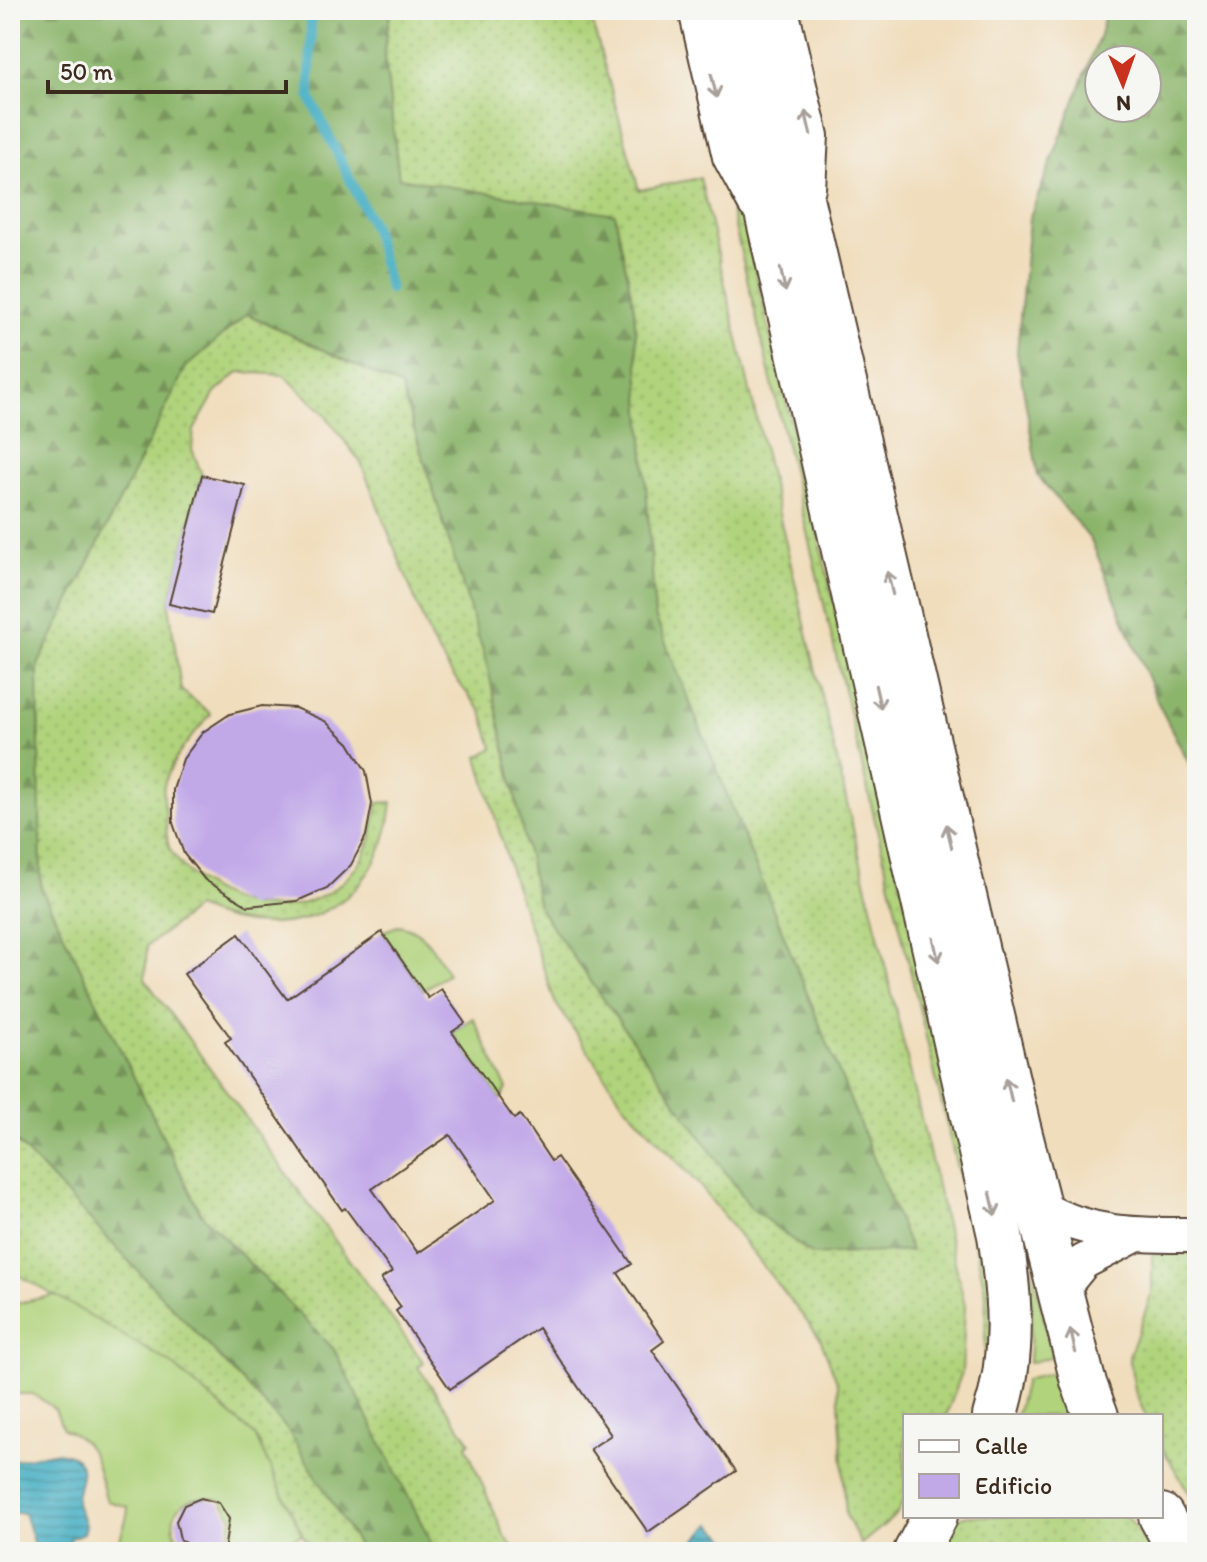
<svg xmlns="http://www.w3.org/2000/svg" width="1207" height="1562" viewBox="0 0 1207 1562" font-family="Itim,sans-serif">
  <defs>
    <pattern id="grass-dots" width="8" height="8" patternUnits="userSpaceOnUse" patternTransform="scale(2)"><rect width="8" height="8" fill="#b0d37c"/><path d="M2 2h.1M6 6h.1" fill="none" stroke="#98b56b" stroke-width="1.8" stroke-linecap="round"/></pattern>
    <pattern id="forest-firs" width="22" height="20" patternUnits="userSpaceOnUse" patternTransform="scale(2)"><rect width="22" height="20" fill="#8cb56c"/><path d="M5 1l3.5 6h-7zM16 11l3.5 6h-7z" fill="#749358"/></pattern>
    <pattern id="water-rules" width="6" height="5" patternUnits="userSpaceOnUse" patternTransform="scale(2)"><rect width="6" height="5" fill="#44aec3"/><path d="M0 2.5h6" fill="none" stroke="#3a8e9e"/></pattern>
  </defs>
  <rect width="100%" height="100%" fill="#f6f6f2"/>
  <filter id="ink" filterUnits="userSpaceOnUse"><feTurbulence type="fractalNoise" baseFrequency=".0125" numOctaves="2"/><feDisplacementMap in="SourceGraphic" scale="16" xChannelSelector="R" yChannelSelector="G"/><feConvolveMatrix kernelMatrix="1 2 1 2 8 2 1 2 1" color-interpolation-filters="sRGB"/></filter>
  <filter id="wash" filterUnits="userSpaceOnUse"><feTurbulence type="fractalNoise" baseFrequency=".006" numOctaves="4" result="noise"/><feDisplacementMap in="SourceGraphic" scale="32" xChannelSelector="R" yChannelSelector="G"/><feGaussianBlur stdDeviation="1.8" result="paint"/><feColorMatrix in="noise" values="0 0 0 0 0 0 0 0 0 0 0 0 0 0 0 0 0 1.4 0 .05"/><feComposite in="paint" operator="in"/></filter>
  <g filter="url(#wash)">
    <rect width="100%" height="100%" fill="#f0ddbc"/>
    <path fill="url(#grass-dots)" stroke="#767e4d" stroke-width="2" d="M10,10H589L639,190L700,178L965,1305L962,1372L946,1416H905V1498L896,1515L861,1544L846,1515L838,1384L820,1338L700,1186L624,1104L555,1002L512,876L478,757L493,748L482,712L451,673L431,640L361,463L323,412L284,375L239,372L215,393L194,430L192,449L202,475L169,604L181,690L211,714C193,735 172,757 164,785C162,794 165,806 166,815C167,826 165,842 171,851C211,914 309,931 357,866C371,848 374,824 378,803L392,802C382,908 290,950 196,908L147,946L145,979L424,1363L418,1367L470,1442L466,1446L503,1533L516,1552H311L255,1436L170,1363L10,1270Z
      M735,186L988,1250L993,1355H985L986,1295L977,1253L726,189Z
      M1152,1254H1197V1506L1161,1446V1416H1146L1136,1395L1129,1357L1152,1293Z
      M963,1516H1127L1153,1552H936L952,1525Z"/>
    <path fill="url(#forest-firs)" stroke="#647045" stroke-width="2" fill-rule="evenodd" d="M10,10H391L384,50L399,178L615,214L634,308L655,616L911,1251L812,1255L751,1208L539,908L487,664L401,387L247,314L186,367L38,665L41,888L201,1214L334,1349L436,1552H362L288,1430L10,1135Z
      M1106,10H1197V779L1158,703L1091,540L1038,476L1017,352L1029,219L1100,35ZM1099,60H1147V108H1099Z"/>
    <path fill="#b0d37c" stroke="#767e4d" stroke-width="2" d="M400,925C427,932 435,952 448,974L423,990L382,932Z
      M473,1018L507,1089L500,1100L452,1032Z
      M1026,1256H1029L1053,1356L1029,1363L1032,1306Z
      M55,1295L170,1363L255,1436L302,1534L266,1552H213L229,1538L232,1518L221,1500C180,1489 157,1520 187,1552H119C118,1533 128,1524 128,1507L107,1501C96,1469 98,1442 63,1429L55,1409L33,1394H10V1310L19,1303Z
      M1056,1372L1069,1416H1016L1025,1380Z"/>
    <path fill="url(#water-rules)" stroke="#406c70" stroke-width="2" d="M57,1452C98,1458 75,1484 76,1502C77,1511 84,1517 85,1526L83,1533L71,1538L67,1550L36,1552L24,1513H10V1498L15,1493L16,1484L10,1479V1461Z
      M711,1524L731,1542L721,1552H685Z"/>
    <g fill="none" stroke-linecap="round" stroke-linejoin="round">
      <path stroke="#44aec3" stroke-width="10" d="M311,10L310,97L373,227L390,289"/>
    </g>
    <g id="blocks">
      <path fill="#c1a9e8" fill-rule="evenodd" d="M202,475L245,485L212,614L169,604Z
        M262,706L295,708L325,721L349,743L366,771L372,804L366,836L351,865L327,888L297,901L248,906L205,880L184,854L173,823V790L183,759L203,732L230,714Z
        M382,932L428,998L441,989L465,1023L452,1032L514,1119L520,1115L551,1161L557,1157L632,1264L618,1273L664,1341L652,1350L736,1471L648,1532L590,1449L611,1435L538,1328L450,1389L396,1311L401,1307L381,1279L392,1272L345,1208L342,1210L225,1042L231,1038L184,974L239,934L287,999ZM450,1135L495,1200L418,1253L372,1189Z
        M201,1498L219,1503L229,1519L224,1552H196L180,1539L176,1521L184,1505Z"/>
    </g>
  </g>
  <g filter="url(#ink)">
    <use href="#blocks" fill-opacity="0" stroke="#564536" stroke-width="2"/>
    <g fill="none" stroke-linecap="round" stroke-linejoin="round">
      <defs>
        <path id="minor" d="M696,10L730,157L755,203
          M781,10L811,136L808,188
          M1040,1208C1094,1237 1137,1235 1197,1235
          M1061,1289L1083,1262L1135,1235"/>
        <path id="secondary" d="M721,10L1000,1235C1010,1297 1015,1355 995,1416
          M757,10L1018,1127L1083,1381L1096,1416"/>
        <path id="primary" d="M1161,1516L1181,1552
          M916,1552L935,1516"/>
        <path id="trunk" d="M1179,1545L1193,1552"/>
      </defs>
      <use href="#minor" stroke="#564536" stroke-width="38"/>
      <use href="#secondary" stroke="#564536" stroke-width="48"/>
      <use href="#primary" stroke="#564536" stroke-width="48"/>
      <use href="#trunk" stroke="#564536" stroke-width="48"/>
      <use href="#minor" stroke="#fff" stroke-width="34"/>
      <use href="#secondary" stroke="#fff" stroke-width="44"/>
      <use href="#primary" stroke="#fff" stroke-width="44"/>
      <use href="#trunk" stroke="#fff" stroke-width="44"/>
    </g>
    <defs><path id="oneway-shaft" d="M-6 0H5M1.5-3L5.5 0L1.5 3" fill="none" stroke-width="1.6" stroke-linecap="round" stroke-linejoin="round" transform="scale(2)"/></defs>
    <g stroke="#a79f9a">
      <use href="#oneway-shaft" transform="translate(714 86) rotate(77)"/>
      <use href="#oneway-shaft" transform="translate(808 123) rotate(-103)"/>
      <use href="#oneway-shaft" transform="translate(783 280) rotate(77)"/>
      <use href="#oneway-shaft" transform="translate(890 583) rotate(-103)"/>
      <use href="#oneway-shaft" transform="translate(878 697) rotate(77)"/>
      <use href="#oneway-shaft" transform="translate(949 836) rotate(-103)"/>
      <use href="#oneway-shaft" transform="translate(936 950) rotate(77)"/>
      <use href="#oneway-shaft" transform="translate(1009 1090) rotate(-103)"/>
      <use href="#oneway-shaft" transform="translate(993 1204) rotate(77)"/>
      <use href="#oneway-shaft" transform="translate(1073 1341) rotate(-103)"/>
    </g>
  </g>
  <rect width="1207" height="1562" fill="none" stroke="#f6f6f2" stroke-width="40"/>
  <rect x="903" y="1414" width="260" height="104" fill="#f6f6f2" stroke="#aba49d" stroke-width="2"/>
  <rect x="919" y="1440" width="40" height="12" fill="#ffffff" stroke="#aba49d" stroke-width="2"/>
  <text x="975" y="1454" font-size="24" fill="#3b2a1e">Calle</text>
  <rect x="919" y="1474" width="40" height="24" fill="#c1a9e8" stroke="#aba49d" stroke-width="2"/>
  <text x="975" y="1494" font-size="24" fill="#3b2a1e">Edificio</text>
  <g transform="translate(1123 84) rotate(178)"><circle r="38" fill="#f6f6f2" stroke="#aba49d" stroke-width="2"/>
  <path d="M0-6L14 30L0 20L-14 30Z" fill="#c8321e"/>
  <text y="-12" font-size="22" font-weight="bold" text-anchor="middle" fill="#3b2a1e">N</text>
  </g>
  <path d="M48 80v12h238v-12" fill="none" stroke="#3b2a1e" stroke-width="4"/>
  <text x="60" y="80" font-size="24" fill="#3b2a1e" stroke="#f6f6f2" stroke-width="6" paint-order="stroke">50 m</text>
</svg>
